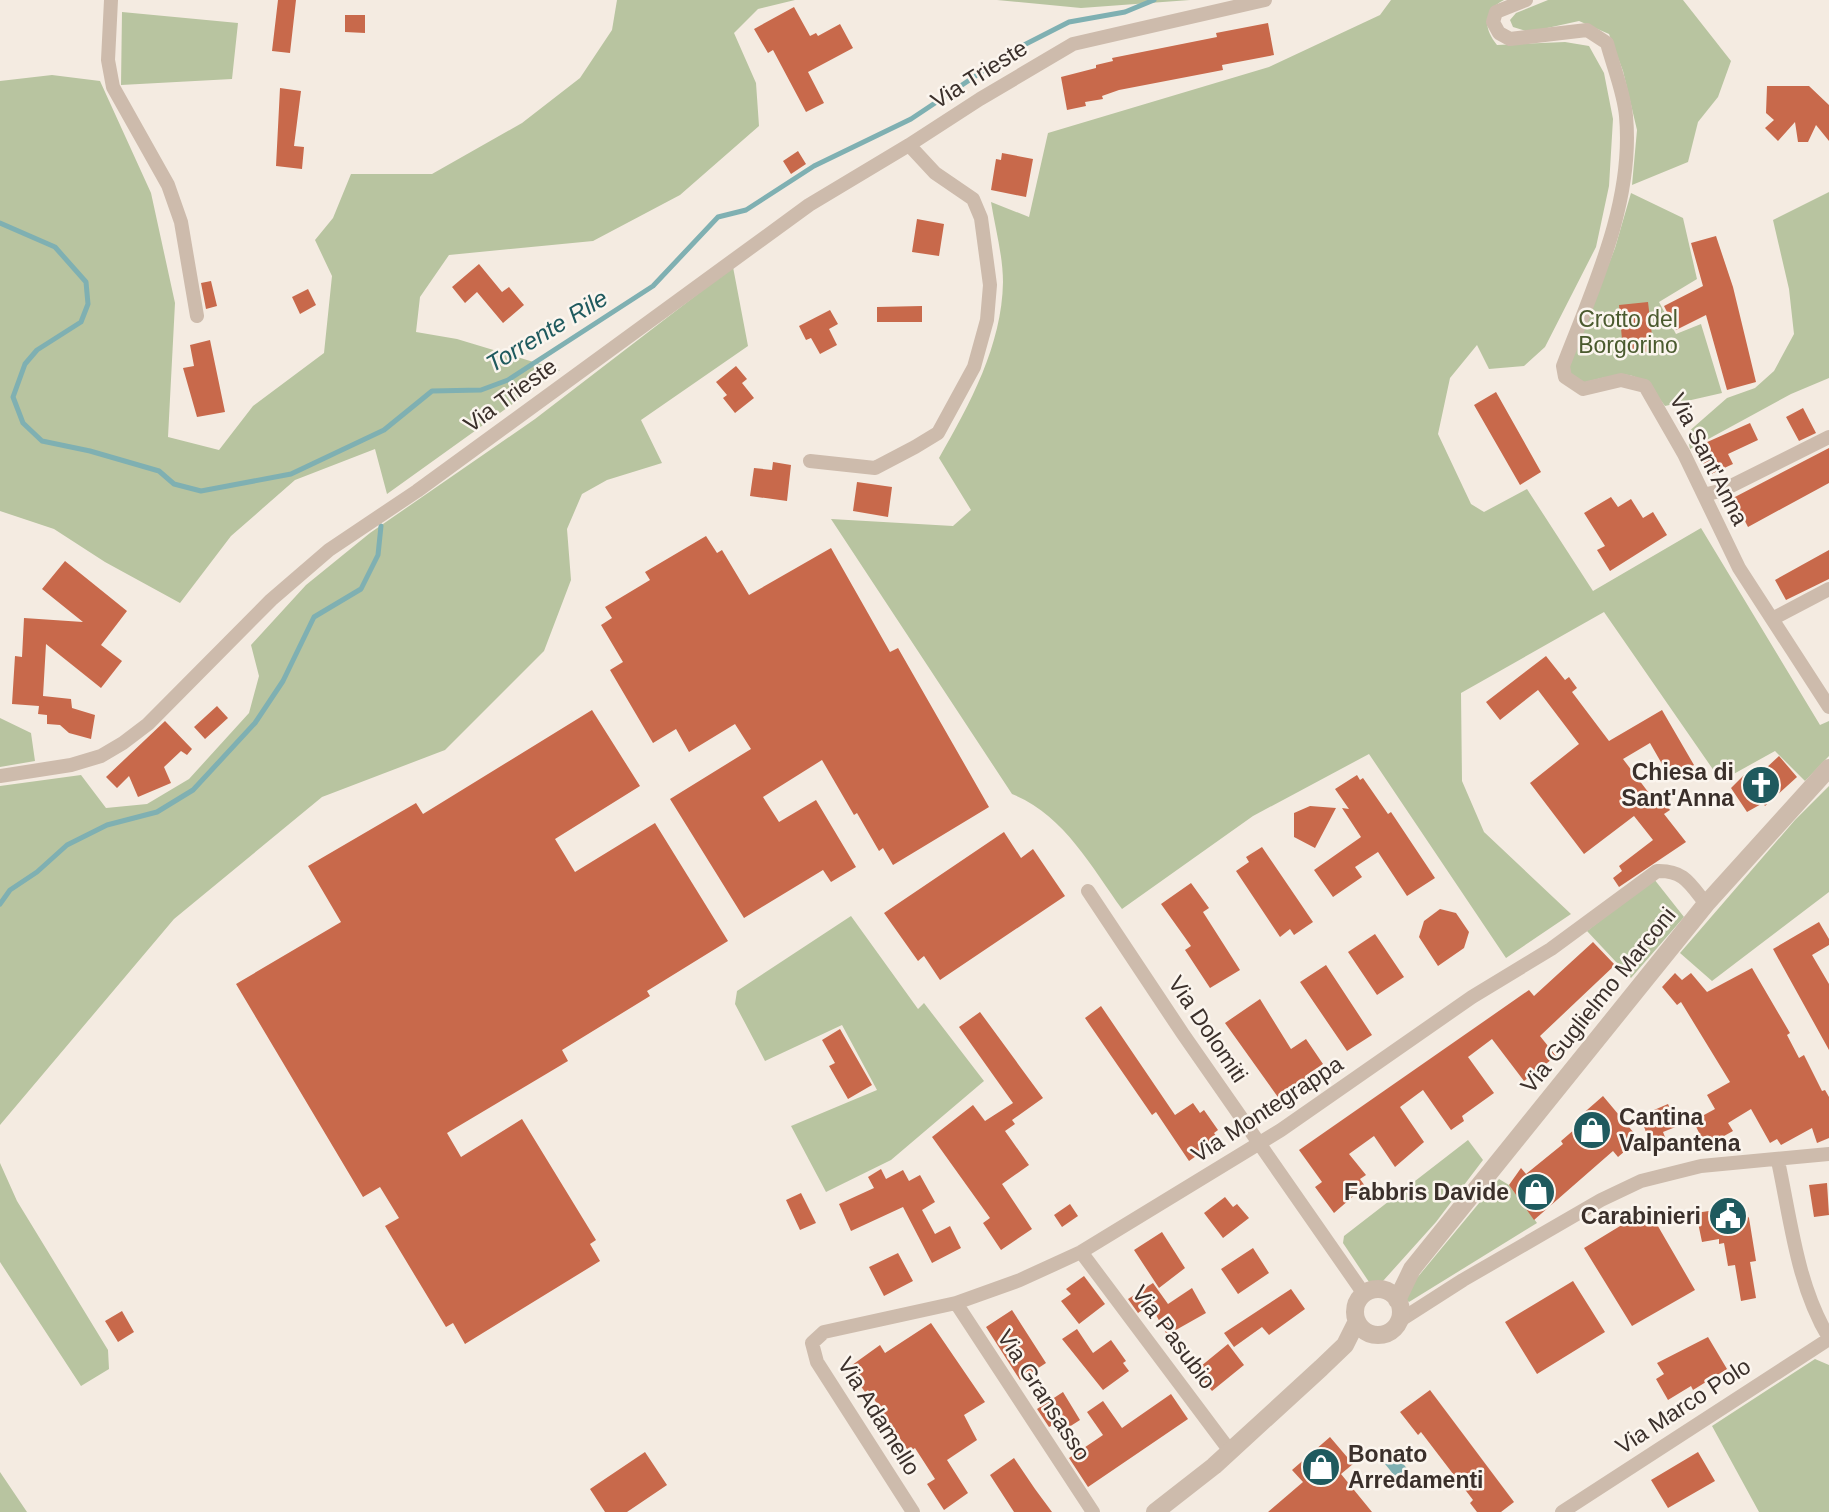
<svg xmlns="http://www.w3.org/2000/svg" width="1829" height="1512" viewBox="0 0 1829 1512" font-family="Helvetica,sans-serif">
  <rect width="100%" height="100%" fill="#f4ebe1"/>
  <path fill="#b8c4a0" d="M617,0H795L758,9L734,33L756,83L759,126L680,195L593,241L449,255L420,297L416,332L457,339L560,370L387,494L375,449L295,480L231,536L180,603L105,562L54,529L0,511V81L52,75L100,81L151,193L175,303L168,437L219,450L253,406L324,353L332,276L315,240L333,218L351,174H432L522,123L580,78L612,30Z
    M997,0H1190L1081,8Z
    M1391,0H1504C1483,11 1483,28 1497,45L1565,42L1589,46L1604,73L1613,119L1609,186L1596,247L1545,347L1524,366L1489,369L1477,345L1450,378L1438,434L1471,504L1484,512L1527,489L1593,591L1701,528L1820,725L1829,721V756L1805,781L1775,751L1721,781L1604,612L1461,693L1462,781L1484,832L1571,914L1506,958L1369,754L1253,816L1122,909C1091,866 1063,814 1012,794L831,519L953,526L971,510L939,458C970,404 1002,345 1003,282C1003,256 995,227 991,202L1029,217L1048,133L1269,67L1380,15Z
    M1548,0H1683L1731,61L1718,97L1698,122L1688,162L1632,185L1637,130L1623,71L1609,34L1579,21L1529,32L1513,27L1510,20L1516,13Z
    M122,12L238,23L232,79L121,85Z
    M1829,192V378L1791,394L1690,449L1687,433L1727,398L1755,388L1774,371L1794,334L1789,289L1773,220Z
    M1631,193L1683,218L1697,279L1659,302L1676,334L1701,324L1722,393L1665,406C1636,366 1627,372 1582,383L1569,374L1568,368L1615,248Z
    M733,267L748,346L641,420L662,463L607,480L582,494L567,529L571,580L544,651L445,750L322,797L174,919L0,1125V786L81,775L106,808L147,804L189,779L249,713L259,676L251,645L306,585L370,533L535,419Z
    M0,718L31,733L35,761L0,767Z
    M1829,786V892L1712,981L1680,953L1795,820Z
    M1654,879L1684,917L1631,978L1587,931Z
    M851,916L918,1009L924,1003L984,1081L891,1160L826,1192L791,1126L877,1090L842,1025L765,1061L735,1004L737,991Z
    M1468,1140L1483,1160L1436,1222L1383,1281L1371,1285L1343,1243L1344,1236Z
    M0,1163L17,1201L108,1350L109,1369L81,1386L0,1262Z
    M1499,1179L1509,1185L1537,1223L1409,1302L1402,1296Z
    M1815,1359L1829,1365V1512H1759L1712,1426Z
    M0,1472L27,1512H0Z"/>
  <path fill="#7fb0b2" d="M1396,1455L1409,1471L1405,1480H1398L1385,1464Z"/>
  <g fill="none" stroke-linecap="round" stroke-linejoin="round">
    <path stroke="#7fb0b2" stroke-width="5" d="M0,223L55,247L86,282L88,304L81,322L37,350L25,364L13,397L23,423L42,441L90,451L159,471L174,484L201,491L291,474L384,430L432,391L481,390L508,380L653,286L718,217L746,210L814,166L911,119L1016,49L1069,22L1125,12L1154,0
      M0,904L10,890L37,872L67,845L107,825L157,812L193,790L255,723L283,681L314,617L361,589L378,555L381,526"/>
  </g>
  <path fill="#c8694b" d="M278,0H296L290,53L272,51Z
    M794,7L810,36L816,33L818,36L840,24L853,48L808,72L824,103L806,112L773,50L768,53L754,29Z
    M345,15H365V33L345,32Z
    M1268,23L1274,55L1222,65L1223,70L1119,90L1102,96L1103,99L1085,102L1086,106L1067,110L1061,77L1096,68V65L1113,61L1112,58L1217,37L1216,33Z
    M1767,86H1809L1829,105V141L1816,125L1808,142H1798L1795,122L1778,141L1765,128L1774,120L1766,113Z
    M280,88L301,91L294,146L304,147L302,169L276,166Z
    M798,151L806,164L791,174L783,161Z
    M1002,153L1033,159L1026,197L991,190L996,159L1001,160Z
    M917,219L944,224L939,256L912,252Z
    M1716,236L1733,287L1756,382L1727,390L1706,315L1676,330L1664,306L1703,286L1691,243Z
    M479,264L502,292L509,287L524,305L503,323L477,292L465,303L452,287Z
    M211,281L217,306L206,309L201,283Z
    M308,289L316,305L300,314L292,297Z
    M1648,302L1654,352L1623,351L1619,305Z
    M922,306V322H877V307Z
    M830,310L838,324L829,329L837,345L820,354L811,338L806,340L799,326Z
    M210,340L225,412L197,417L183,368L194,366L190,345Z
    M736,366L747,379L742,383L754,398L735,413L723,398L727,395L716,382Z
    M1496,392L1541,472L1520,485L1474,405Z
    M1803,408L1816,433L1799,441L1786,417Z
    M1750,423L1758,440L1728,454L1733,464L1709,475L1696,447Z
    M1829,448V483L1748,527L1733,498Z
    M773,462L791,465L787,501L750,496L754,468L772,470Z
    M857,482L892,487L888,517L853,511Z
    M1611,497L1618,507L1631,499L1643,518L1653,512L1667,535L1610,571L1597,550L1605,546L1584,513Z
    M706,536L717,553L722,550L749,595L831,548L890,652L898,648L989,807L893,865L883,848L879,851L857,813L854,815L822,760L763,797L779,822L816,800L856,867L831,882L823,870L744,918L670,799L751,749L735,724L689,752L676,729L653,743L610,670L623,662L601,625L612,618L605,607L650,580L645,572Z
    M1829,550V579L1786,600L1775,580Z
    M65,561L127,611L101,645L122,661L101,688L46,644L43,696L71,699L72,708L95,715L91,739L69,733L60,725L47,724V715L38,714L39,706L12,704L15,656L22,657L24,618L83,622L42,589Z
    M1546,656L1565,680L1569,677L1577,688L1572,692L1609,741L1662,710L1694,765L1670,778L1650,743L1623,759L1655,801L1660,797L1670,810L1664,814L1686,842L1619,887L1613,878L1622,871L1619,866L1653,840L1634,816L1584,854L1530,783L1579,744L1538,690L1500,720L1486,702Z
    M217,706L228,718L205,739L194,727Z
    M592,710L640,786L555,839L575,872L655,823L728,941L647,991L650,996L562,1050L568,1061L447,1133L461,1157L522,1119L596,1240L590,1244L600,1261L465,1344L453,1323L446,1327L385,1226L399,1218L380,1187L363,1197L236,984L341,922L308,866L416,803L423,814Z
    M165,721L192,749L187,755L181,751L164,767L171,783L138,797L129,776L117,788L106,777Z
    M1779,756L1797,777L1765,806L1763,803L1747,812L1731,788L1744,775L1751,782Z
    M1357,775L1360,780L1363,778L1388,814L1391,812L1435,878L1407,896L1378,852L1355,867L1362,877L1333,897L1314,870L1361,837L1342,808L1349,809L1335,789Z
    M1310,806L1336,808L1315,848L1294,837V813Z
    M1004,832L1021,858L1033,849L1065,896L940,980L924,956L918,961L884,913Z
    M1262,847L1313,922L1294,935L1290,929L1280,937L1236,871L1249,862L1246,857Z
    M1191,883L1209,908L1203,912L1240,970L1210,988L1185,950L1191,946L1161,904Z
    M1440,909L1456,913L1469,932L1464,948L1438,966L1419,937L1424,921Z
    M1819,922L1829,939V945L1812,955L1829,984V1050L1773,949Z
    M1375,934L1404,977L1377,995L1348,952Z
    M1593,942L1615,965L1540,1036L1556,1056L1524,1081L1492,1039L1468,1057L1494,1093L1462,1116L1464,1121L1451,1130L1423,1090L1400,1107L1424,1142L1395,1167L1374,1136L1349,1154L1366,1175L1360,1179L1365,1186L1334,1213L1315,1187L1322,1182L1299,1150L1529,990L1534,996Z
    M1326,965L1372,1035L1347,1051L1300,982Z
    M1752,968L1790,1033L1787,1035L1799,1058L1804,1055L1822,1091L1825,1090L1829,1097V1138L1817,1143L1812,1128L1781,1145L1777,1139L1770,1143L1751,1109L1728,1123L1733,1131L1706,1146L1693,1121L1715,1109L1707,1095L1730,1082L1681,1002L1677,1005L1662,987L1675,973L1682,980L1691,973L1707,992Z
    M1260,999L1291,1049L1306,1039L1323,1064L1305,1076L1308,1080L1280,1100L1225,1023Z
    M1101,1006L1175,1115L1193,1103L1200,1113L1204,1110L1218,1130L1214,1133L1219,1140L1189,1161L1156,1112L1152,1115L1085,1018Z
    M980,1012L1043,1098L1012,1120L1015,1124L1005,1131L1029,1165L1002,1184L1032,1229L1001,1250L983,1223L990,1218L932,1137L973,1105L985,1121L1013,1103L959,1027Z
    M840,1029L872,1085L848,1099L829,1066L835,1063L822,1040Z
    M1603,1096L1639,1139L1618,1157L1613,1151L1534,1220L1509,1185L1521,1168L1526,1174L1563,1144L1561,1141L1583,1122L1579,1117Z
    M1668,1104L1678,1126L1663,1132L1667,1142L1652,1148L1640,1116Z
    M881,1169L886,1179L903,1170L909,1181L920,1175L935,1202L922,1210L935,1234L950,1226L961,1248L932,1263L903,1207L851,1231L839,1204L874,1188L868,1177Z
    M1827,1183L1829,1215L1814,1217L1809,1185Z
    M801,1193L816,1223L800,1230L786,1200Z
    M1225,1197L1233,1207L1237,1204L1249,1218L1223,1238L1204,1213Z
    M1070,1204L1078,1216L1062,1227L1054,1215Z
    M1734,1207L1743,1210L1749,1218L1756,1261L1750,1262L1756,1298L1741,1301L1735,1265L1728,1266L1724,1243L1719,1244V1239L1702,1242L1696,1213Z
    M1648,1209L1695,1290L1632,1326L1584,1248Z
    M1162,1232L1185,1268L1159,1288L1134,1250Z
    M1253,1248L1269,1273L1238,1294L1221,1269Z
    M898,1253L913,1281L884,1296L869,1267Z
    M1084,1276L1105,1304L1079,1324L1061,1301L1071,1294L1066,1289Z
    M1573,1281L1605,1332L1537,1374L1505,1322Z
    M1153,1283L1168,1304L1192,1288L1206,1313L1167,1335L1150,1304L1138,1313L1128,1299Z
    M1291,1289L1305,1309L1269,1335L1262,1327L1234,1347L1224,1333Z
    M1012,1310L1046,1363L1020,1380L986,1327Z
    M122,1311L134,1332L118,1342L105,1321Z
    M931,1323L985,1402L964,1415L977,1440L947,1460L968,1493L944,1510L927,1484L935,1479L915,1448L909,1452L868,1390L865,1392L848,1368L880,1345L885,1353Z
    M1077,1329L1093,1353L1111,1340L1126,1361L1123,1363L1129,1371L1103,1390L1062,1339Z
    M1708,1337L1727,1369L1693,1390L1691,1386L1668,1400L1656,1379L1664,1374L1657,1363Z
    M1228,1344L1244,1365L1212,1391L1195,1371Z
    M1430,1390L1514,1502L1501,1512H1477L1470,1503L1473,1500L1421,1432L1418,1435L1400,1412Z
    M1063,1392L1080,1420L1058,1434L1053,1425L1049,1427L1037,1409Z
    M1171,1394L1188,1419L1088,1487L1069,1458L1103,1435L1087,1412L1103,1401L1122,1428Z
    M1330,1437L1353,1464L1341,1474L1372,1512H1268L1303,1482L1292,1470Z
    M645,1452L667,1485L627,1512H605L590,1489Z
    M1698,1452L1715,1481L1668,1508L1651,1480Z
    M1014,1458L1035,1489L1052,1512H1014L990,1475Z"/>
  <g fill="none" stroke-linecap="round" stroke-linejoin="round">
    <path stroke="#cdbbac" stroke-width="14" d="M111,0L108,60L113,87L168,185L181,222L197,316
      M1526,0L1496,12L1493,22L1499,33L1510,39L1587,30L1607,43C1613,66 1624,92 1626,116C1634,202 1593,288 1563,366L1565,377L1583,389L1621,380L1645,386L1684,454L1739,568L1829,707
      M810,461L875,468L915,447L938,433L974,367L987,320L990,285L981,218L973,199L935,173L909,145
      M1704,495L1723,490L1829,437
      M1772,619L1829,589
      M0,776L71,765L101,756L123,743L148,724L271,600L329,550L417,491L809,205L909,145L980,99L1073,44L1265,0
      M1088,891L1183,1034L1364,1294
      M1778,1161C1791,1221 1797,1285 1829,1338
      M1081,1252L1230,1451
      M956,1303L1093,1512
      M1399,1321L1463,1280L1601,1200L1641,1181L1701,1166L1829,1154
      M913,1512L817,1362L812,1343L824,1332L956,1303L1020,1280L1081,1252L1281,1130L1472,997L1551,949L1657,871C1684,870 1690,884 1706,904
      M1562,1512L1829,1339"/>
    <path stroke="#cdbbac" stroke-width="18" d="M1355 1312a23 23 0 1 1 46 0a23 23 0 1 1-46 0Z
      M1397,1300L1412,1269L1706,904L1829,768
      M1155,1512L1214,1466L1321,1368L1345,1345L1357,1321"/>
  </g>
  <defs>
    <symbol id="church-disc" viewBox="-11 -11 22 22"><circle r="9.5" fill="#1f5a5e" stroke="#fbf5ee"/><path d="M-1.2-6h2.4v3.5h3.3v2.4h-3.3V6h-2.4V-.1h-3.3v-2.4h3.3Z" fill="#fff"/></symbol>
    <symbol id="shop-disc" viewBox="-11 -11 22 22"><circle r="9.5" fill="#1f5a5e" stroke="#fbf5ee"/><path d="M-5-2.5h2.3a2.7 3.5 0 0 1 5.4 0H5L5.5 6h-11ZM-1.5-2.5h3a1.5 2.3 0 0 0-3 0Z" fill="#fff"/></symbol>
    <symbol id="civic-disc" viewBox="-11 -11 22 22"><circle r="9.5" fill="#1f5a5e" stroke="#fbf5ee"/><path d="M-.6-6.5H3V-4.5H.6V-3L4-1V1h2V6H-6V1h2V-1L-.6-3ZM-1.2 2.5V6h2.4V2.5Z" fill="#fff"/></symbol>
  </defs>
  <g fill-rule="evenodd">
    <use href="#church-disc" x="1739" y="763" width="44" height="44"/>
    <use href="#shop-disc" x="1570" y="1108" width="44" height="44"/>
    <use href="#shop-disc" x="1514" y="1170" width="44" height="44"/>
    <use href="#civic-disc" x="1706" y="1194" width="44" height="44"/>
    <use href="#shop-disc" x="1299" y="1445" width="44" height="44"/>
  </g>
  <g text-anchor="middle" stroke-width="5" stroke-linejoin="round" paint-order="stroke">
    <g font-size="23" fill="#3b302b" stroke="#fbf5ee">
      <text transform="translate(979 74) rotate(-32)" y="8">Via Trieste</text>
      <text transform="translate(510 395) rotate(-36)" y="8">Via Trieste</text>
      <text transform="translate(1709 459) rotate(63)" y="8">Via Sant'Anna</text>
      <text transform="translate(1598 1000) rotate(-51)" y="8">Via Guglielmo Marconi</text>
      <text transform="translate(1208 1029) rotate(56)" y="8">Via Dolomiti</text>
      <text transform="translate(1267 1109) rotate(-33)" y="8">Via Montegrappa</text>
      <text transform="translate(1174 1337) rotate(53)" y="8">Via Pasubio</text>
      <text transform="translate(1044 1395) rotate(57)" y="8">Via Gransasso</text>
      <text transform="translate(1683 1406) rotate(-33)" y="8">Via Marco Polo</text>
      <text transform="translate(879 1416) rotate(58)" y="8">Via Adamello</text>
    </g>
    <g font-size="23" fill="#4a5a2e" stroke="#fbf5ee">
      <text x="1628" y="327">Crotto del<tspan x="1628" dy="26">Borgorino</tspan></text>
    </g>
    <g font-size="23" font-weight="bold" fill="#3b302b" stroke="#fbf5ee" text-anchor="end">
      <text x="1734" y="780">Chiesa di<tspan x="1734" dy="26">Sant'Anna</tspan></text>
      <text x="1619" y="1125" text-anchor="start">Cantina<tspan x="1619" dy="26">Valpantena</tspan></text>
      <text x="1509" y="1200">Fabbris Davide</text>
      <text x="1701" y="1224">Carabinieri</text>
      <text x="1348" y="1462" text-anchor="start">Bonato<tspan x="1348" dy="26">Arredamenti</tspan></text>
    </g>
    <g font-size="24" font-style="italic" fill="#1f5a5e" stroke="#fbf5ee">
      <text transform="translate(547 331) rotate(-31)" y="8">Torrente Rile</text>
    </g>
  </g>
</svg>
